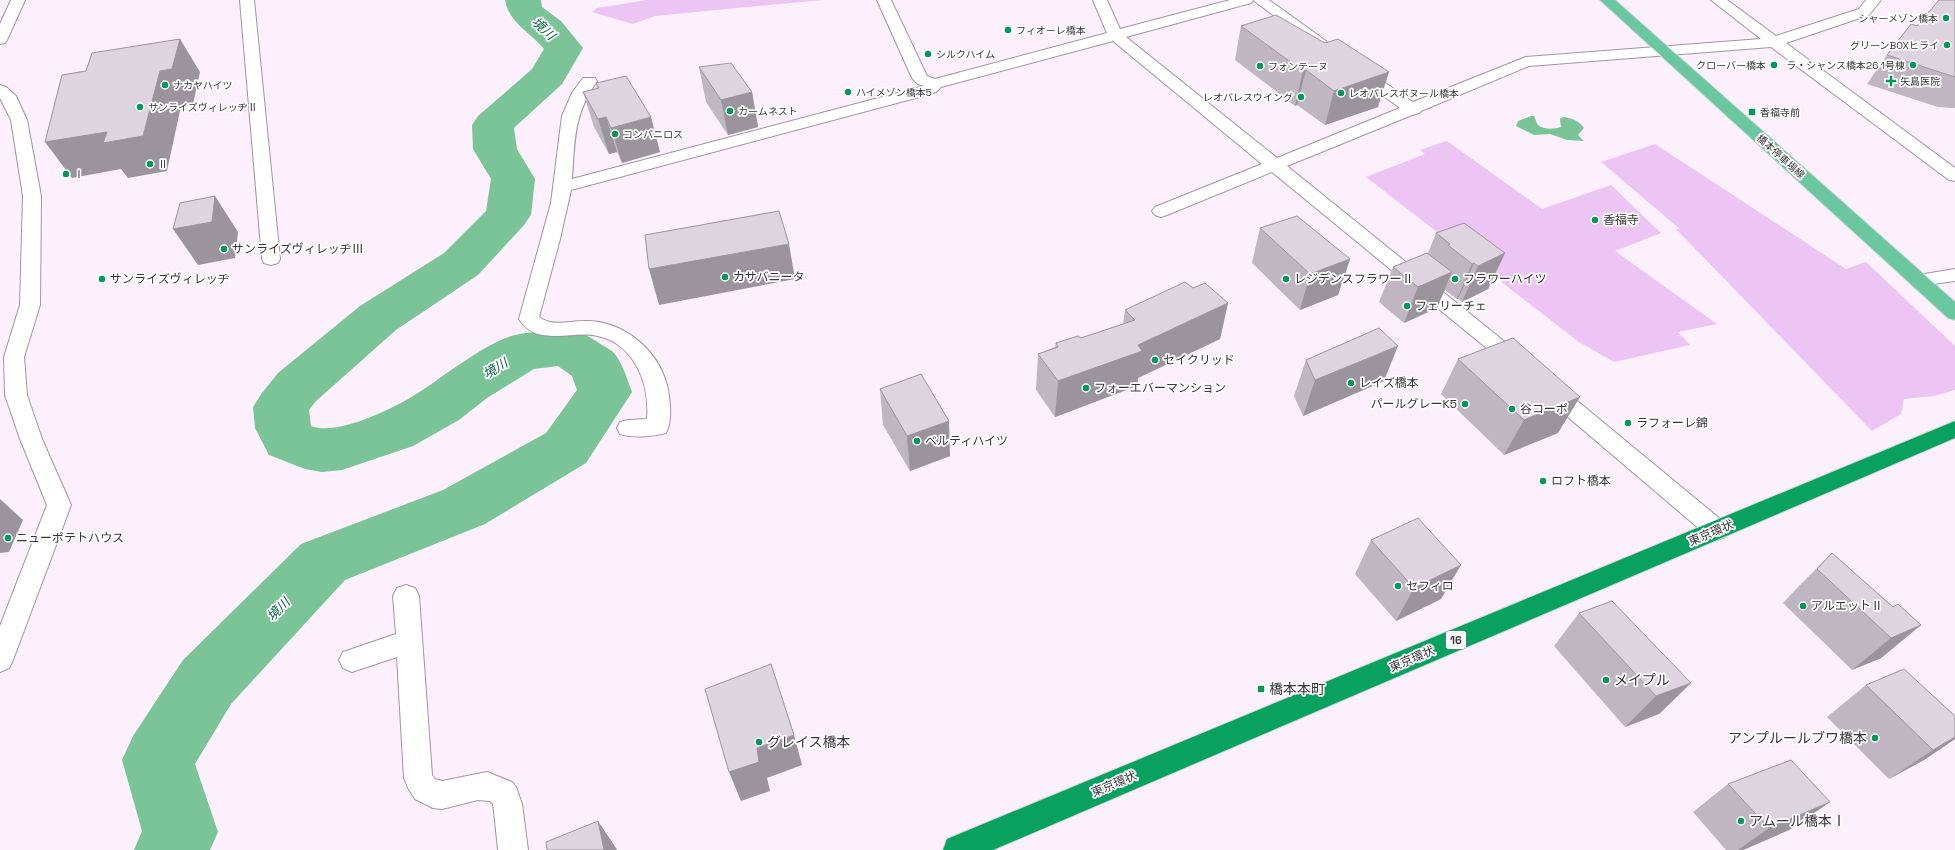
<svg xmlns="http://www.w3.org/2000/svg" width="1955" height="850" viewBox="0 0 1955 850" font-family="'Space Grotesk','Noto Sans JP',sans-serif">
  <rect width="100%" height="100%" fill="#fbf0fc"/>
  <path fill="#edc5f4" d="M647,0H823L655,16L633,24L592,12L597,8Z
    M1447,141L1542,209L1611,185L1661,233L1615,251L1717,324L1678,332L1690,345L1614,362L1579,342L1366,177L1425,154L1420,150Z
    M1655,144L1846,269L1866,262L1955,346V390L1934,396L1904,399L1901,414L1872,431L1676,229H1680L1601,162Z"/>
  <path fill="#7bc497" d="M1531,116H1534C1536,119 1536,123 1538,125C1543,130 1555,129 1561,127L1560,119L1563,117C1572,118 1579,121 1584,128L1578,135L1584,141L1567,140L1550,134L1534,135L1516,126L1518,121Z"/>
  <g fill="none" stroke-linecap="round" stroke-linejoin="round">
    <path fill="#7bc497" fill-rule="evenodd" d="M505,0H541L542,7L561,21L583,48L562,84L514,128L517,149L535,179L531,215L524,225L478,275L396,330L316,401L309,410L311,426C337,437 399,406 421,391C448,373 474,352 503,339C517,333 533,332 548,331C572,328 582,331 602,345C606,347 611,350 614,353C623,364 627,379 632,392L586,463L485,524L345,580L231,704L195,764L218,832L210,850H134L142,831L122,760L133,736L183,660L301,544L443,490L546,433L577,390L572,376L558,366L534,369L487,398L459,420L413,446L342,470L322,472L305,469L269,455L255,428L253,407L262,393L278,373L360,306L444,253L486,211L491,179L473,149L472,125L478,116L532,69L544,49C530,32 509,23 505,0Z"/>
    <defs>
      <path id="minor" d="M11,0H25L7,40L5,43L0,44V24Z
        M240,0H254L280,259L278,263L271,265L264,263L262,259Z
        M877,0H891L927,76L935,79L1107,33L1093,0H1107L1120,29L1230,0H1269L1326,41L1328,44L1326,47H1316L1253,0L1251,3L1126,37L1277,158L1400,108L1355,75L1352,72L1355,69H1365L1413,102L1526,57L1761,39L1711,0H1727L1776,36L1859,9L1866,0H1881L1869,15L1786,43L1955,168V181L1949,180L1771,47L1529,66L1421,111L1419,113L1412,115L1287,166L1526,359L1529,364L1526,369L1519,371L1512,369L1272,172L1167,215L1161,217L1155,215L1152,211L1155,207L1262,164L1113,41L941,87L936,92L927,95L571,190L560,239L539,317C553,327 568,321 584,321C622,320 657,348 667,385C670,399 673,420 666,433C652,437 634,438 620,434L617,428L620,422L628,420L647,419C650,383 634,341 593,335C569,332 535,346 519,319L551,203L562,116L572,93L583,78H595L597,81C573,116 575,139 572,179L924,86L918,84L912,78Z
        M0,85L6,87L16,96L27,120L41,196L40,305L24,357L27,395L42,439L71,505L13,660L9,668L0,672V626L47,505L20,439L5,395L4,357L20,305L23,196L11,120L0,98Z
        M1955,269V281L1919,286L1912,284L1909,280L1912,276Z
        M1550,382L1558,385L1725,523L1729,530L1725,537L1717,540L1709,537L1542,395L1539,390L1542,385Z
        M406,585L415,588L419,596L432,775L435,779L442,781L487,772L512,782L516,787L522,804L528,850H498L494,811L493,804L490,801L478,800L442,809L433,808L415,799L408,788L404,778L397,657L352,672L343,668L339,660L343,652L396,634L393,596L397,588Z"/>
      <path id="major" d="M1600,0H1615L1955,302V320L1948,318Z"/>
      <path id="highway" d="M1955,421V438L993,850H943L947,839Z"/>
    </defs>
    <use href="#minor" stroke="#9f96a1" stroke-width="2"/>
    <use href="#major" stroke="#d7d7d8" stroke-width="2"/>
    <use href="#highway" stroke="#d7d7d8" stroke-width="2"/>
    <use href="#minor" fill="#fff" fill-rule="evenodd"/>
    <use href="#major" fill="#6bc79f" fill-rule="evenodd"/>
    <use href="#highway" fill="#08a15f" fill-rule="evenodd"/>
  </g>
  <path fill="#bfb6c1" d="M1955,0V108H1952L1938,107L1867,84L1887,55Z
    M1241,26L1378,107L1325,125L1297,105L1295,106L1235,60Z
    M699,67L752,92L758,127L728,135L706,102Z
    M596,83L660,152L622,163L617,152L609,154L594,127L583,92L597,89Z
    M1260,228L1350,259L1338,295L1300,310L1252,263Z
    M1436,233L1505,253L1488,289L1462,302L1458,299H1457L1445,290L1437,308L1404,323L1379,302L1393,267L1428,253Z
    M1193,288L1228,303L1220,339L1138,378L1137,386L1055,417L1036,390L1038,354L1055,347L1056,343L1081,338L1123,324L1125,310Z
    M1458,359L1558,433L1504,455L1441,394Z
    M1306,360L1384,381L1303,416L1294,396Z
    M880,389L950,456L910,471L883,425Z
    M1371,540L1441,599L1396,621L1355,574Z
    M1832,553L1893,607L1921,625L1881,658L1852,670L1783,603L1798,587Z
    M1579,613L1691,683L1659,714L1625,727L1554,646Z
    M1866,685L1955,716V739L1924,760L1889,779L1827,717Z
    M1728,784L1830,802L1789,830L1743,850H1726L1693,812Z"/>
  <path fill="#9b949d" d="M180,39L200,72L193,104L181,106L167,171L128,178L121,169L72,178L45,142L160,71Z
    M1306,70L1297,105L1295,106L1303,71Z
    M1389,72L1378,107L1325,125L1334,91Z
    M752,92L758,127L728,135L721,100Z
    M606,117L617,152L609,154L598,119Z
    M651,117L660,152L622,163L611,128Z
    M215,196L238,232L235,258L198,265L173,229Z
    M789,244L795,279L659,305L649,269Z
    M1505,253L1488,289L1462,302L1478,266Z
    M1350,259L1338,295L1300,310L1310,274Z
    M1474,263L1458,299H1457L1472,264Z
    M1452,272L1437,308L1404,323L1418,287Z
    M1228,303L1220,339L1138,378L1137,386L1055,417L1058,381L1138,345Z
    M1398,346L1384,381L1303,416L1315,380Z
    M1580,397L1558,433L1504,455L1524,420Z
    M949,421L950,456L910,471L907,436Z
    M0,499L23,520L9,552L0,553Z
    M1461,565L1441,599L1396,621L1414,588Z
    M1921,625L1881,658L1852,670L1891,638Z
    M1691,683L1659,714L1625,727L1656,696Z
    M794,735L802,765L767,778L770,791L741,801L729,772L757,748Z
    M1955,737V739L1924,760L1889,779L1933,750Z
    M1830,802L1789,830L1743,850H1738L1769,828Z
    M598,821L616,848L617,850H604Z"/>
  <path fill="#ded4e0" stroke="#9b949d" d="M1939,0H1955V77L1887,55L1911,24L1917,26Z
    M1276,15L1325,43L1338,39L1389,72L1334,91L1306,70L1303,71L1241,26Z
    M180,39L172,69L160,71L143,136L103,143L107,132L45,142L62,75L86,71L92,53Z
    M731,63L752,92L721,100L699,67Z
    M626,76L651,117L611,128L606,117L598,119L583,92L599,88L596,83Z
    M215,196L212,222L173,229L180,203Z
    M779,211L789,244L649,269L645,235Z
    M1297,216L1350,259L1310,274L1260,228Z
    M1464,223L1505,253L1478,266L1474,263L1472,264L1448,245L1450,244L1436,233Z
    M1427,253L1452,272L1418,287L1393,267Z
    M1185,282L1193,288L1205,283L1228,303L1138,345L1142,351L1058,381L1038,354L1058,347L1056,343L1078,336L1081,338L1135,320L1125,310Z
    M1379,328L1398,346L1315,380L1306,360Z
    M1513,338L1580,397L1524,420L1458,359Z
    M921,374L949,421L907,436L880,389Z
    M1418,518L1461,565L1414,588L1371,540Z
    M1832,553L1893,607L1898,604L1921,625L1891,638L1817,569Z
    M1612,601L1691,683L1656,696L1579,613Z
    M771,664L794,735L757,748L759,762L729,772L705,689Z
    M1904,669L1955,716V737L1933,750L1866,685Z
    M1791,760L1830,802L1769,828L1728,784Z
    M598,821L604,850H547L546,842Z"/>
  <g fill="#039859" stroke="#fff" stroke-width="1.5">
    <circle cx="1946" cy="18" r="4"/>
    <circle cx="1008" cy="30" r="4"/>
    <circle cx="1947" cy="45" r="4"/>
    <circle cx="928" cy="54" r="4"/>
    <circle cx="1774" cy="65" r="4"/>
    <circle cx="1913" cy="65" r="4"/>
    <circle cx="1260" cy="66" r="4"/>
    <path d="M1889 75h4v4h4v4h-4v4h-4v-4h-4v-4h4z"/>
    <circle cx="165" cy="85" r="4"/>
    <circle cx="848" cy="92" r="4"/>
    <circle cx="1341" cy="93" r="4"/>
    <circle cx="1301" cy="97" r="4"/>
    <circle cx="140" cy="107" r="4"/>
    <circle cx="730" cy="111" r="4"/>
    <rect x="1748" y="108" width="8" height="8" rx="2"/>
    <circle cx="615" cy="134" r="4"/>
    <circle cx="150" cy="164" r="4"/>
    <circle cx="66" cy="174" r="4"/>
    <circle cx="1595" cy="220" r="4"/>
    <circle cx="224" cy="249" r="4"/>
    <circle cx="725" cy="277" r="4"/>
    <circle cx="102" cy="279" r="4"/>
    <circle cx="1286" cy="279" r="4"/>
    <circle cx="1455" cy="279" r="4"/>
    <circle cx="1407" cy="306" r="4"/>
    <circle cx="1155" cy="360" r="4"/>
    <circle cx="1351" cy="383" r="4"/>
    <circle cx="1086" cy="388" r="4"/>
    <circle cx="1465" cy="404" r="4"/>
    <circle cx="1512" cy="409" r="4"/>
    <circle cx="1628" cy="423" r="4"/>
    <circle cx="917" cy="441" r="4"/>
    <circle cx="1543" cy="481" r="4"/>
    <circle cx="8" cy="538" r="4"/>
    <circle cx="1398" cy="586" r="4"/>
    <circle cx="1803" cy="606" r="4"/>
    <circle cx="1606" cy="680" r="4"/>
    <rect x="1257" y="685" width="8" height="8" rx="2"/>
    <circle cx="1875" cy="738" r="4"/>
    <circle cx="759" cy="742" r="4"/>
    <circle cx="1741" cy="821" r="4"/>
  </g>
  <g text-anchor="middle" stroke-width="3.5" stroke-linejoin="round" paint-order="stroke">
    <g font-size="10" fill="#39353a" stroke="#fff" text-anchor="start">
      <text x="1938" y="22" text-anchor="end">シャーメゾン橋本</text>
      <text x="1016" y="34">フィオーレ橋本</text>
      <text x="1939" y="49" text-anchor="end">グリーンBOXヒライ</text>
      <text x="936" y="58">シルクハイム</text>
      <text x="1766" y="69" text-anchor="end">クローバー橋本</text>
      <text x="1905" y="69" text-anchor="end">ラ・シャンス橋本26 1号棟</text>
      <text x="1268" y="70">フォンテーヌ</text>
      <text x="1900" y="85">矢島医院</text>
      <text x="173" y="89">ナカヤハイツ</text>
      <text x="856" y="96">ハイメゾン橋本5</text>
      <text x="1349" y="97">レオパレスボヌール橋本</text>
      <text x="1293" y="101" text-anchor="end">レオパレスウイング</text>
      <text x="148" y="111">サンライズヴィレッヂⅡ</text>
      <text x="738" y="115">カームネスト</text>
      <text x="1760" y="116">香福寺前</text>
      <text x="623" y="138">コンパニロス</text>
      <text x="158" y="168">Ⅱ</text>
      <text x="74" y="178">Ⅰ</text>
    </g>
    <g font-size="10" fill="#39353a" stroke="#fff">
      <text transform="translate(1781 156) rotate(42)" y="4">橋本停車場線</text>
    </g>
    <rect fill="#fff" stroke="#747275" stroke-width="1" x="1446" y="631" width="20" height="18" rx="3"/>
    <g font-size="11" font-weight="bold" fill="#39353a">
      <text x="1456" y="644">16</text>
    </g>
    <g font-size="12" fill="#39353a" stroke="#fff" text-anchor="start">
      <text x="1603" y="224">香福寺</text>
      <text x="232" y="253">サンライズヴィレッヂⅢ</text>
      <text x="733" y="281">カサバニータ</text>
      <text x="110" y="283">サンライズヴィレッヂ</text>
      <text x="1294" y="283">レジデンスフラワーⅡ</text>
      <text x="1463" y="283">フラワーハイツ</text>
      <text x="1415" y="310">フェリーチェ</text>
      <text x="1163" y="364">セイクリッド</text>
      <text x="1359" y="387">レイズ橋本</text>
      <text x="1094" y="392">フォーエバーマンション</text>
      <text x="1457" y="408" text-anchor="end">パールグレーK5</text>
      <text x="1520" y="413">谷コーポ</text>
      <text x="1636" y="427">ラフォーレ錦</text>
      <text x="925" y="445">ベルティハイツ</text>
      <text x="1551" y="485">ロフト橋本</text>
      <text x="16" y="542">ニューポテトハウス</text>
      <text x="1406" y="590">セフィロ</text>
      <text x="1811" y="610">アルエットⅡ</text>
    </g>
    <g font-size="12" fill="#39353a" stroke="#fff">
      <text transform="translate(1711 533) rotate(-23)" y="4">東京環状</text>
      <text transform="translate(1412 659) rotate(-23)" y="4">東京環状</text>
      <text transform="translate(1114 784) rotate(-23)" y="4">東京環状</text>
    </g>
    <g font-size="13" font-style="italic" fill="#046138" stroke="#fff">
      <text transform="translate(544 28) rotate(43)" y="5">境川</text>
      <text transform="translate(495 368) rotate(-31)" y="5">境川</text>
      <text transform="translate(278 609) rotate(-46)" y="5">境川</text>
    </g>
    <g font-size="14" fill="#39353a" stroke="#fff" text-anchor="start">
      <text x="1614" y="685">メイプル</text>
      <text x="1269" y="694">橋本本町</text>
      <text x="1867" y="743" text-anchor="end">アンプルールブワ橋本</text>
      <text x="767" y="747">グレイス橋本</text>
      <text x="1749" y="826">アムール橋本Ⅰ</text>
    </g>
  </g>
</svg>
